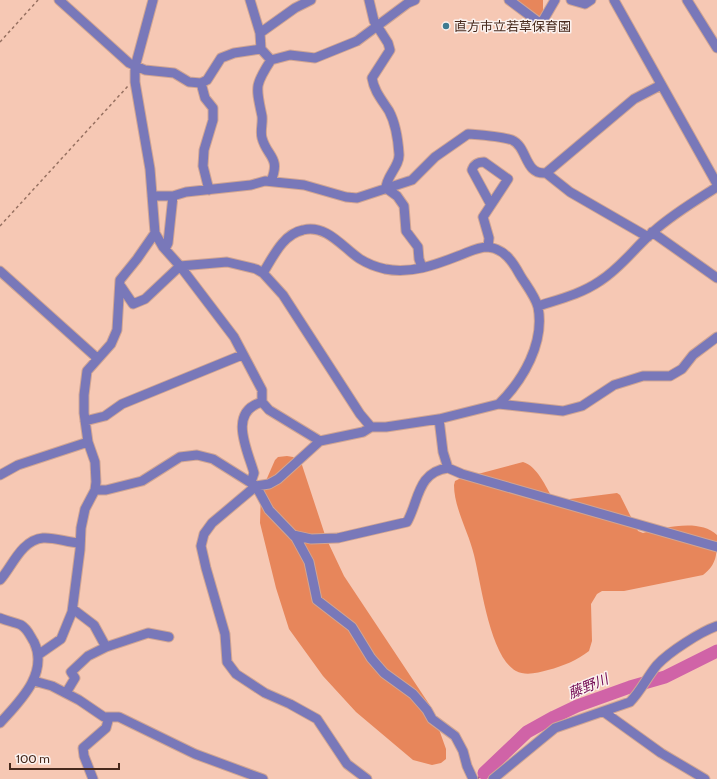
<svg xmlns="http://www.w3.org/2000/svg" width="717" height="779" viewBox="0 0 717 779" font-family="Cabin,'Noto Sans JP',sans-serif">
  <rect width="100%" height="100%" fill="#f6c8b4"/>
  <path fill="#e7865b" d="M513,0H543V14L539,20Z
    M287,456L293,457L302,465L326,538L344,576L431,707L446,749V759L441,763L432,765L413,760L356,712L323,676L289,629L276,588L260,523L261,492L275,460L278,457Z
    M523,462C537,466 546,487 553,499L562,500L617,493L620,495L638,531L643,533C664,528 699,518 717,535C717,555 717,564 703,575L624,591H602L597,594L591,604L592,641L589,651C577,660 564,666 548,670C538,673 525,676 516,671C490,657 481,583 474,555C469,533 454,508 454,485L455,481L459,479Z"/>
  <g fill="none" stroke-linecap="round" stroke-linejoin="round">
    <path stroke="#a7527d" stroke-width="2" d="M477,779L484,773"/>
    <path stroke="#d063a7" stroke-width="13" d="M484,773L527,732L554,717L577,706L630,687L665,677L717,651"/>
    <defs>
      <path id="minor" d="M59,0L129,63L145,70L174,73L189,82L201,83L207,80L221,58L234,53L261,49
        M153,0L135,67V82L150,169L155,233L163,247L180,266L234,337L262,390V402L269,410L320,441
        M250,0L260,33L261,49L271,60L290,55L315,58L357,41L408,3L415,0
        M369,0L374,21L388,43L390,50L372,78C374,91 382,100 389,111C396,124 398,139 399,154C400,166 386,176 386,188
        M509,0L541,24L555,0
        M571,0L585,4L591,0
        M614,0L717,184
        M687,0L717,48
        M260,33L295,8L311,0
        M271,60C254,86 256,87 262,116C263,123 260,131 262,138C267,157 281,157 271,181
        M201,83L205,98L213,108V120L204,150L203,166L209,190
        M546,173L570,192L648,237
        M386,188L397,196L404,206L406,231L418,247L419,259L422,267
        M152,196H173L186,192L251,185L265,181L304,185L346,197L357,198L412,180L435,157L468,134C481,135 499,136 512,140C528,147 524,175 546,173L634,99L661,85
        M652,232L717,278
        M488,247L489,238L483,217L508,179L484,162C477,162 474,164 472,170L491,205
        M165,249L168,243L173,196
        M0,271L97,358
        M263,273C273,257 283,234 303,230C327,224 343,248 360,259C368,264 376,267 385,269C411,274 435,265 458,256C467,253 477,247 487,247C504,248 513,262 520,275C526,285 535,296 538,307C545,343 523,380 499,404
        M120,285L133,304L145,299L180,266L227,262L256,269L263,273L283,295L360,414L371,427
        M538,306C560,299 581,294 600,281C622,267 635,247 654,231C673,214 695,201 717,187
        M439,419L443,452L448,468L462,474L717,547
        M85,421L105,416L122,404L242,355
        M0,475L18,465L88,442
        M251,482L254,473C248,451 227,412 262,402
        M95,490H106L142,481L180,457L197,455L213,459L256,486L269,510L296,538L309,562L317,600L352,627L371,658L384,673L413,694L427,710L432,719L455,736L463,751L467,766L473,779
        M293,535L311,539L338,538L407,522C419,501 417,472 448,468
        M0,580C12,567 21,540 43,538C55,537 68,543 80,543
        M73,609L94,625L106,647
        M0,618C7,621 14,622 21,625C28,629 30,636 34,642C49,674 19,702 0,723
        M38,655L61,639L72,612L80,550L81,528L85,509L95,490L96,482L95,462L88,442L84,413V395L87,371L111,344L117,330L120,280L137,259L155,233
        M34,681L52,686L79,700L104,717H119L195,754L263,779
        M66,693L75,678L71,672L88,656L106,647L148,633L169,637
        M604,712L661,753L705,779
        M93,779L84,756L83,748L106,728L109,717
        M367,779L347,764L317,719L290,704L265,693L236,674L227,662L225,634L206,568L201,546L204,534L212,523L256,486L269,484L278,479L320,441L363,432L371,427H386L439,419L499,404L563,411L582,406L614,385L643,376H670L682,369L693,355L717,337
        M493,779L555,728L630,702C641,691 647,677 657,665C669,652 700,632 717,626"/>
    </defs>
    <use href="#minor" stroke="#d0a593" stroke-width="11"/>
    <path stroke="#977161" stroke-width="1.5" stroke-dasharray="3 3" stroke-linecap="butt" d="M0,42L38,0
      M0,226L128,86"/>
    <use href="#minor" stroke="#7978b9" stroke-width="9"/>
  </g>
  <circle fill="#3e7b91" stroke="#fbf2ef" stroke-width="1.5" cx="446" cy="26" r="4"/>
  <g text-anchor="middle" stroke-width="3" stroke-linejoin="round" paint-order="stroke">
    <g font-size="13" fill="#47291c" stroke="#fbf2ef" text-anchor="start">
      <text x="454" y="31">直方市立若草保育園</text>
    </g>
    <g font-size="14" font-style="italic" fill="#710852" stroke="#fbf2ef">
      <text transform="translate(588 686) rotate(-22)" y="5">藤野川</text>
    </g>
  </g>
  <path d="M10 763v6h109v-6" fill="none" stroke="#47291c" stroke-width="2"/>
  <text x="16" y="763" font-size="12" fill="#47291c" stroke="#fbf2ef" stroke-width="3" paint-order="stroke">100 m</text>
</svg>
